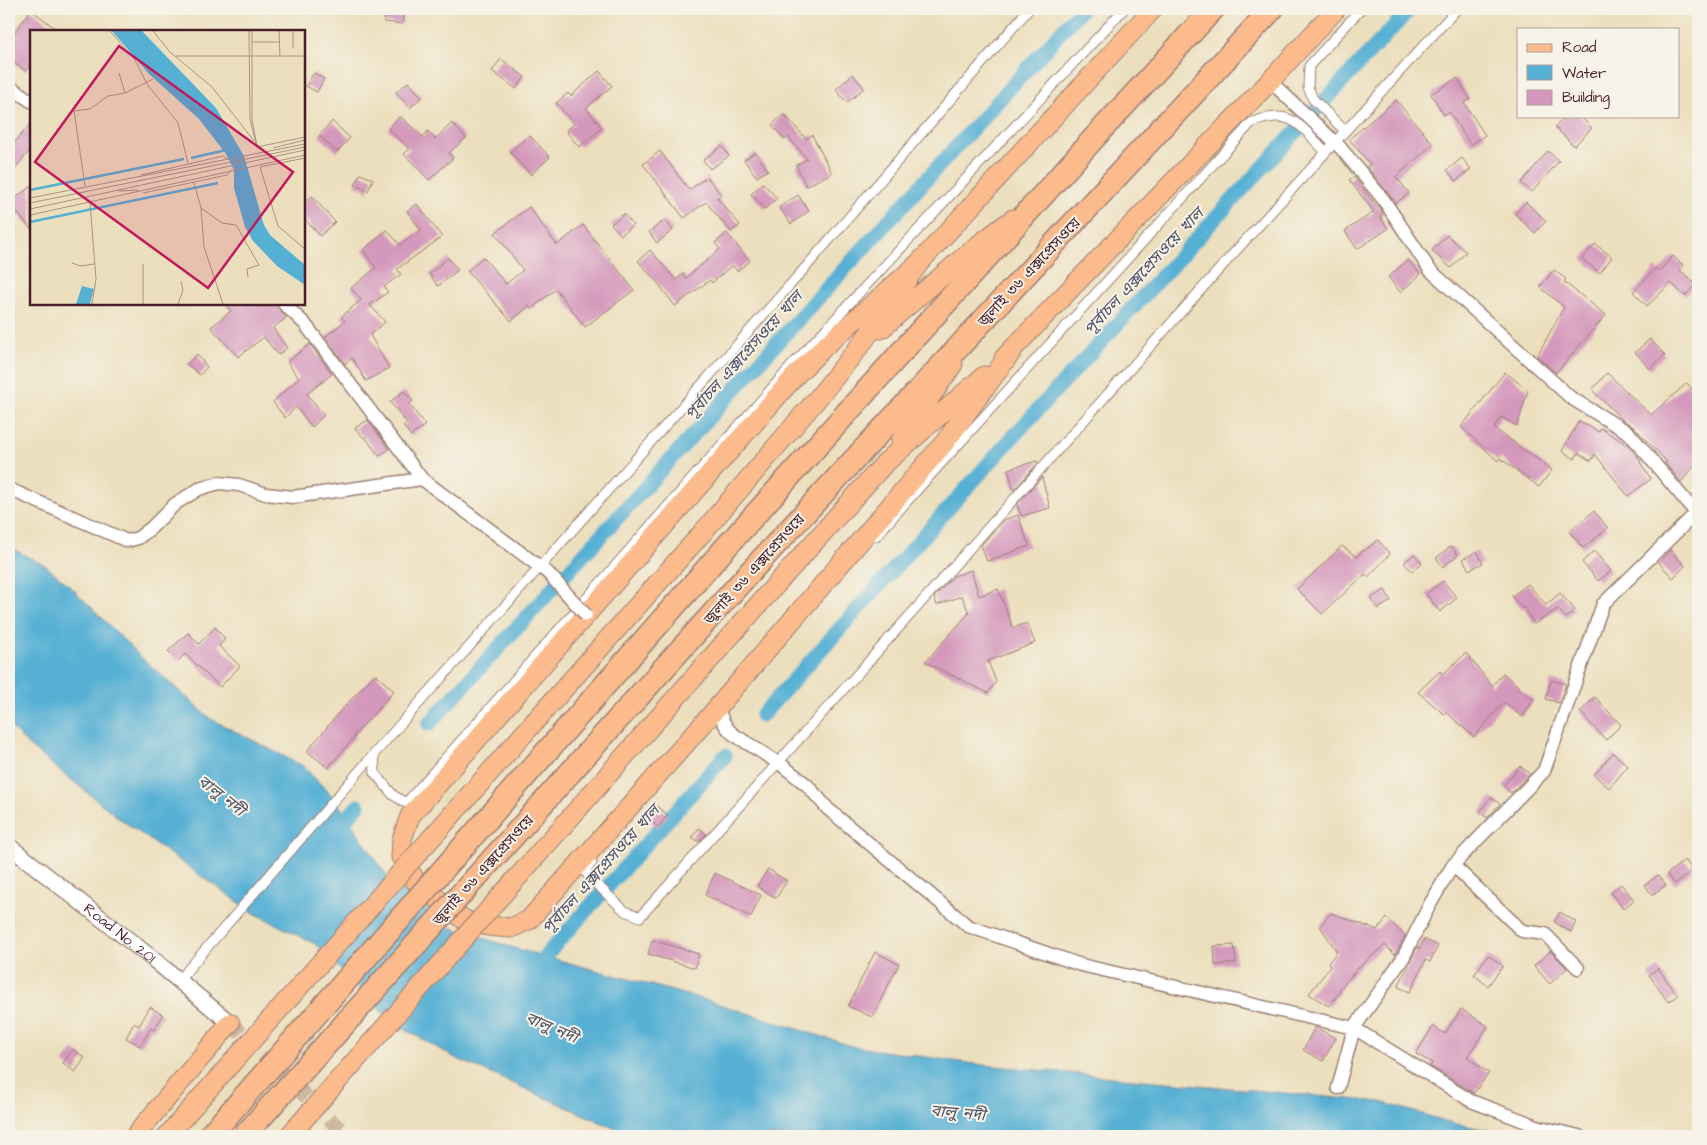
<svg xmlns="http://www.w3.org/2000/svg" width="1707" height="1145" viewBox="0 0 1707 1145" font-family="'Architects Daughter','Noto Sans Bengali',sans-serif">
  <rect width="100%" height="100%" fill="#f7f3e8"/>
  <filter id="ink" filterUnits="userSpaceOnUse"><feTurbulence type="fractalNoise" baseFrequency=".02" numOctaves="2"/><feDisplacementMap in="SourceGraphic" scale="10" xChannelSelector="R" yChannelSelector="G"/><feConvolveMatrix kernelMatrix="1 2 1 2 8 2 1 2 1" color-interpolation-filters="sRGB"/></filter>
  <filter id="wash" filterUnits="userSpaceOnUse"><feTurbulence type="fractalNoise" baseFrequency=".0096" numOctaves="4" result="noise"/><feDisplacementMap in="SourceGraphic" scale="20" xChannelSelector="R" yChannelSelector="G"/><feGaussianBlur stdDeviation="1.12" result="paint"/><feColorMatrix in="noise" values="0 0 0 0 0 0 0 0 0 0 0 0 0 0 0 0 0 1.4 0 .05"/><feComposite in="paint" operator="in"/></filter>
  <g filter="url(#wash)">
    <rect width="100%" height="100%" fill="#ecdfbd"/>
    <path fill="#56b0d4" stroke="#506880" d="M9,547L46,566L70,586L143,659L211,719L303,766L335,799L389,879L452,928L514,948L706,1000L855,1047L982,1065L1381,1102L1452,1123L1517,1136H632L453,1057L391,1021L315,944L254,913L123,821L28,745L9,725Z"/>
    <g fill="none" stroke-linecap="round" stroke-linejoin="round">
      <path stroke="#56b0d4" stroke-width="15" d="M762,715L1021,428L1410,9
        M429,724L1082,9
        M334,833L358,806
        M532,971L725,756"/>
    </g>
    <g id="blocks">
      <path fill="#d498bc" d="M385,9H404L402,24L384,22Z
        M31,10L59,31H31V63L26,71L9,60V40Z
        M501,59L525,77L516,89L492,71Z
        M599,71L612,86L586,108L602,128L579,147L566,131L574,124L556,103L568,93L571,96Z
        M314,73L324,79L317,92L306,86Z
        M853,74L864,88L847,103L836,89Z
        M1457,78L1470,99L1464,103L1485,135L1471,145L1449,112L1444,115L1431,94Z
        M408,82L422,97L410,108L396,92Z
        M1396,100L1433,144L1396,177L1409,193L1396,203L1367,167L1370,164L1349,139Z
        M784,114L806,139L812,135L832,173L806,186L796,165L807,159L788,137L785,140L772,125Z
        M400,116L423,137L428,131L435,139L452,123L466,138L449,153L453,158L429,180L404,154L410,149L388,129Z
        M1565,116H1580L1592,128L1574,146L1555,127Z
        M332,121L350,138L337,152L319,136Z
        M31,123V149L9,176V149Z
        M529,135L550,157L531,175L510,152Z
        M722,146L729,156L710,169L703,160Z
        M660,151L689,190L707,177L721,195L717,198L740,225L731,232L706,202L684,218L643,164Z
        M1548,151L1559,161L1532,192L1521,183Z
        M755,152L768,170L757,177L744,160Z
        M1462,158L1471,169L1456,181L1447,170Z
        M360,174L373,179L368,191L355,185Z
        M1354,177L1383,214L1380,216L1388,229L1357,249L1345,231L1374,212L1349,180Z
        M763,183L777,198L765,209L751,194Z
        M31,186V229L9,203Z
        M798,195L809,211L791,224L779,207Z
        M312,196L335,222L320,236L304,218V203Z
        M1526,202L1546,221L1535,233L1515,214Z
        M417,204L442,237L397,269L401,274L384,287L388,292L370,305L385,322L370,335L389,368L366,381L352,358L345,364L325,337L345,321L341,317L361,300L351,288L376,268L363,250L387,230L400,245L421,230L407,211Z
        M529,207L557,245L583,225L634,290L585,327L556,289L531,309L529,306L511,321L467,271L483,257L506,284L523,270L495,233Z
        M624,214L633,225L621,235L611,224Z
        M665,220L673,230L657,243L649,232Z
        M727,233L750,261L737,271L732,265L712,283L710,280L675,306L658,283L638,261L650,250L676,280L683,274L686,278L720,249L715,243Z
        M1447,235L1466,252L1451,268L1432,251Z
        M1595,244L1612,257L1600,273L1582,259Z
        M1673,256L1684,266L1680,270L1696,284L1685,296L1671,283L1647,306L1633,292L1656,268L1659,271Z
        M448,258L458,270L438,286L429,274Z
        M1408,260L1421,274L1400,292L1388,277Z
        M1554,270L1566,279L1564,282L1606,315L1556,373L1537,356L1564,307L1540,287Z
        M225,304H275L286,318L273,328L287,348L278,355L264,337L238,357L211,327L231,311Z
        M1650,339L1665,355L1650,369L1635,352Z
        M310,344L332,374L307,394L324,415L312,427L296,407L285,418L273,402L299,378L287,362Z
        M197,354L207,367L200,375L187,364Z
        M1505,372L1528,390L1517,426L1501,417L1494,428L1552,470L1539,487L1500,458L1498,461L1461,427Z
        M1607,373L1651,415L1687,383L1698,396V462L1681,482L1665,463L1667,462L1635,428L1623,420L1592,390Z
        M404,391L413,401L409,404L425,425L411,436L403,426L407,423L390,402Z
        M368,420L389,449L379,456L365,437L364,438L355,428Z
        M1579,421L1599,432L1601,428L1629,446L1641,461L1640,462L1651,479L1628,496L1595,454L1591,461L1578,453L1575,459L1562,451Z
        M1037,461L1038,463L1014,490L1008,469Z
        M1042,477L1050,508L1021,516L1017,504Z
        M1594,511L1608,528L1583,548L1569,531Z
        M1018,515L1029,546L987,561L981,545L1004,520Z
        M1378,540L1390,554L1368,577L1365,574L1322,614L1297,589L1342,546L1357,557L1363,550L1364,551Z
        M1451,546L1458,555L1443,567L1436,558Z
        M1670,550L1685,566L1673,578L1659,563Z
        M1477,551L1483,563L1469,570L1463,559Z
        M1594,551L1611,571L1598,581L1582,562Z
        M1414,554L1422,563L1412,571L1404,563Z
        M971,570L979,596L998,589L1013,628L1027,623L1035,643L988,661L996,682L988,693L925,662L969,613L962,596L937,605L934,597L954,576Z
        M1443,581L1457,598L1440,612L1426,594Z
        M1528,584L1546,605L1560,593L1575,610L1566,618L1558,609L1534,624L1524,607L1522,609L1512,596Z
        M1385,590L1391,601L1378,609L1371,598Z
        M215,627L225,639L219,646L240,666L220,687L185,654L178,661L168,651L188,633L199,644Z
        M1466,653L1492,686L1503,673L1518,686L1517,687L1534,700L1522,717L1504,702L1474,737L1446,712L1444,714L1418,692L1440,671L1443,674Z
        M375,674L394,691L354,736L355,737L328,768L307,751L344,707Z
        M1551,680L1566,684L1559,703L1546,699Z
        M1595,697L1621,725L1606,740L1580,712Z
        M1613,753L1628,766L1609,788L1594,775Z
        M1520,766L1530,774L1511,793L1503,786Z
        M1491,797L1500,804L1487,818L1480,812Z
        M655,805L668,815L658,827L646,817Z
        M699,828L706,834L699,842L692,837Z
        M1685,860L1693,870L1675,884L1667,874Z
        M768,869L787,881L776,898L757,886Z
        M715,873L761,895L751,917L705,895Z
        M1658,875L1666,885L1652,895L1645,885Z
        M1621,884L1634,900L1623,909L1611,893Z
        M1560,912L1576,922L1571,932L1554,922Z
        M1331,913L1377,930L1387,918L1405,936L1395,955L1385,945L1358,968L1339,990L1340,992L1329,1006L1309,994L1330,967L1328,963L1337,952L1320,926Z
        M1424,939L1438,946L1430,962L1426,960L1410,992L1398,987L1417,947L1419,949Z
        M652,940L699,954L695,968L648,954Z
        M1234,945L1236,963L1215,965L1214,946Z
        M1550,951L1567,968L1550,984L1534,966Z
        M875,952L899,964L872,1017L848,1006Z
        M1488,955L1503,966L1488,986L1474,975Z
        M1658,968L1678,996L1668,1002L1649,975Z
        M150,1007L163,1015L154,1030L151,1028L140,1046L126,1038L134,1023L139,1026Z
        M1461,1009L1488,1026L1467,1057L1489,1073L1474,1093L1430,1066L1432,1063L1416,1054L1433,1026L1445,1034Z
        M1315,1027L1336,1038L1323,1061L1303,1050Z
        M73,1049L85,1058L75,1072L63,1063Z"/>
    </g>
  </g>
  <g filter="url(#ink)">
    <use href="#blocks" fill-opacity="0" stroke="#9b7f74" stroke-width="1"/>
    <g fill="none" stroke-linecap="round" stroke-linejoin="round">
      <path stroke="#ccb9a0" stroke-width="15" stroke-dasharray="15 8" stroke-linecap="butt" d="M230,1023L347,1136"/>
      <defs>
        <path id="pedestrian" d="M1345,131L1313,99L1308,87L1309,66L1361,9
          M876,536L926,480L1251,123C1292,107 1299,125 1326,152
          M374,754L375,773L393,795L406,803L794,363L1124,9
          M592,863L585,871L591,879L625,911L640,917L1241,245L1457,9
          M179,980L374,754L805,268L1029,9"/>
        <path id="minor" d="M1270,81L1339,146L1383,199L1430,270L1571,398L1629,433L1696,513L1603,604L1544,771L1453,865L1429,906L1403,958L1354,1028L1338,1088
          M9,86L31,101
          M284,304L305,324L422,479L548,573
          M9,489L127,541L138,538L151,528L175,504L199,489L219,483L239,485L266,494L293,497L422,479
          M718,707C721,718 724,726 733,734L783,766L807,785L828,809L968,926L1081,965L1354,1028L1471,1101L1540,1127L1579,1136
          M1453,865L1522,931L1545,934L1578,968"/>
        <g id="tertiary">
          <path id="s1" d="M9,846L153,959L230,1023"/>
        </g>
        <path id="primary" d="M920,262L823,348L795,376L410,816L402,839L401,857L417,883L466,921L488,926L511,928L529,920L710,716L945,442L1012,351
          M881,329L973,249L1013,219
          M1004,358L1270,81L1336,9
          M901,440L953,364
          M703,532L817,399L860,346L920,262L1153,9
          M773,588L884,464L984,376
          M135,1136L230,1023
          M167,1136L197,1102"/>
        <path id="motorway" d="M726,547L1095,137L1213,9
          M751,571L1272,9
          M209,1136L221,1123"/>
      </defs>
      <use href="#pedestrian" stroke="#9b7f74" stroke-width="11"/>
      <use href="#minor" stroke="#9b7f74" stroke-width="15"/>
      <use href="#tertiary" stroke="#9b7f74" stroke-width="18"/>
      <use href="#primary" stroke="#9b7f74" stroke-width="21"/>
      <use href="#motorway" stroke="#9b7f74" stroke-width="25"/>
      <use href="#pedestrian" stroke="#fff" stroke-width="9"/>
      <use href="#minor" stroke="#fff" stroke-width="12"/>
      <use href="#tertiary" stroke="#fff" stroke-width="15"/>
      <use href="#primary" stroke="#fbbb8d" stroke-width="19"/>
      <use href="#motorway" stroke="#fbbb8d" stroke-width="22"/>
      <defs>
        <path id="minor-bridge" d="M548,573L586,615"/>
        <path id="primary-bridge" d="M197,1102L703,532
          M289,1136L773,588"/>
        <path id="motorway-bridge" d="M221,1123L726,547
          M244,1136L751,571"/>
      </defs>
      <use href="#minor-bridge" stroke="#9b7f74" stroke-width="15" stroke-linecap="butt"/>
      <use href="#primary-bridge" stroke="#9b7f74" stroke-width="21" stroke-linecap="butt"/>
      <use href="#motorway-bridge" stroke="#9b7f74" stroke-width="25" stroke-linecap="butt"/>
      <use href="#minor-bridge" stroke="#fff" stroke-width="12"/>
      <use href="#primary-bridge" stroke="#fbbb8d" stroke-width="19"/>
      <use href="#motorway-bridge" stroke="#fbbb8d" stroke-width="22"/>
    </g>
  </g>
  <g text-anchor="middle" stroke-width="4" stroke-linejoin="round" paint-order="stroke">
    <g font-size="15" fill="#4a1f2b" stroke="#f7f3e8">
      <text transform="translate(1029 272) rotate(-47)" y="5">জুলাই ৩৬ এক্সপ্রেসওয়ে</text>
      <text transform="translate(754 569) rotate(-48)" y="5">জুলাই ৩৬ এক্সপ্রেসওয়ে</text>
      <text transform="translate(483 870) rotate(-48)" y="5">জুলাই ৩৬ এক্সপ্রেসওয়ে</text>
      <text dy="5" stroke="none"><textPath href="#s1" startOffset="141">Road No. 201</textPath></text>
    </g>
    <g font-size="16" font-style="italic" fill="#4e5266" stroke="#f7f3e8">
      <text transform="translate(1143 271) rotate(-47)" y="6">পূর্বাচল এক্সপ্রেসওয়ে খাল</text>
      <text transform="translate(743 355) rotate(-48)" y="6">পূর্বাচল এক্সপ্রেসওয়ে খাল</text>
      <text transform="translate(222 795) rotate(38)" y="6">বালু নদী</text>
      <text transform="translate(600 869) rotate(-48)" y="6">পূর্বাচল এক্সপ্রেসওয়ে খাল</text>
      <text transform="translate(552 1027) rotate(23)" y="6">বালু নদী</text>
      <text transform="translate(958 1112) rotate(5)" y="6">বালু নদী</text>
    </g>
  </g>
  <g transform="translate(30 30)">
    <rect width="275" height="275" fill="#ecdfbd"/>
    <path d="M82,1H112L186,78L214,126L234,195L240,205L275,235V255L247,236L223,211L215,197L204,158V140L196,124L169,89L119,44ZM52,256L64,259L60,274H46Z" fill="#56b0d4"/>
    <path fill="none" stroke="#56b0d4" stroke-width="2.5" d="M161,128L196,120M0,160L154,129M0,192L188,153"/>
    <path fill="none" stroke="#ab9283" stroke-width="1" d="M80,1L105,30L117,54L148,93L158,133M123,1L140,22L182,57L224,111M219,1L220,90L227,117M222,1V90L227,116M249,1L250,26M222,12H249M263,18V1M146,26H275M89,43L95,63M227,117L275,107M243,118L275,110M230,137L248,196L275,219M230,137L275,128M111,145L193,126L198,129M164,153L171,178L174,217L193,274M55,156L44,81L60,79L78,66L95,63L123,49M89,161L109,160M113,163L197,145L201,140M0,168L275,114M0,173L275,117M60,173L66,249L62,274M171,178L192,193L206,195L229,235L217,239L218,247M0,179L275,120M0,185L275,125M42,233L51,236L64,234M113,274V234M148,274L153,260L151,251"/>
    <path fill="#c2185b" fill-opacity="0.15" stroke="#c2185b" stroke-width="2.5" d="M89,16L263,142L178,258L5,132Z"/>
    <rect width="275" height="275" fill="none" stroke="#4a1f2b" stroke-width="2.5"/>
  </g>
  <rect width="1707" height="1145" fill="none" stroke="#f7f3e8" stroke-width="30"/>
  <rect x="1517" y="28" width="162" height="90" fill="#f7f3e8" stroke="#b29e9c"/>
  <rect x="1527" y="44" width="25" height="8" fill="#fbbb8d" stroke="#b29e9c"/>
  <text x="1562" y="52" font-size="15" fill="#4a1f2b">Road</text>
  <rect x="1527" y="65" width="25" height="15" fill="#56b0d4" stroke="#b29e9c"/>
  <text x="1562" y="78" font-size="15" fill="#4a1f2b">Water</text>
  <rect x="1527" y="90" width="25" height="15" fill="#d498bc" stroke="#b29e9c"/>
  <text x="1562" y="102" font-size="15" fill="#4a1f2b">Building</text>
</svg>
